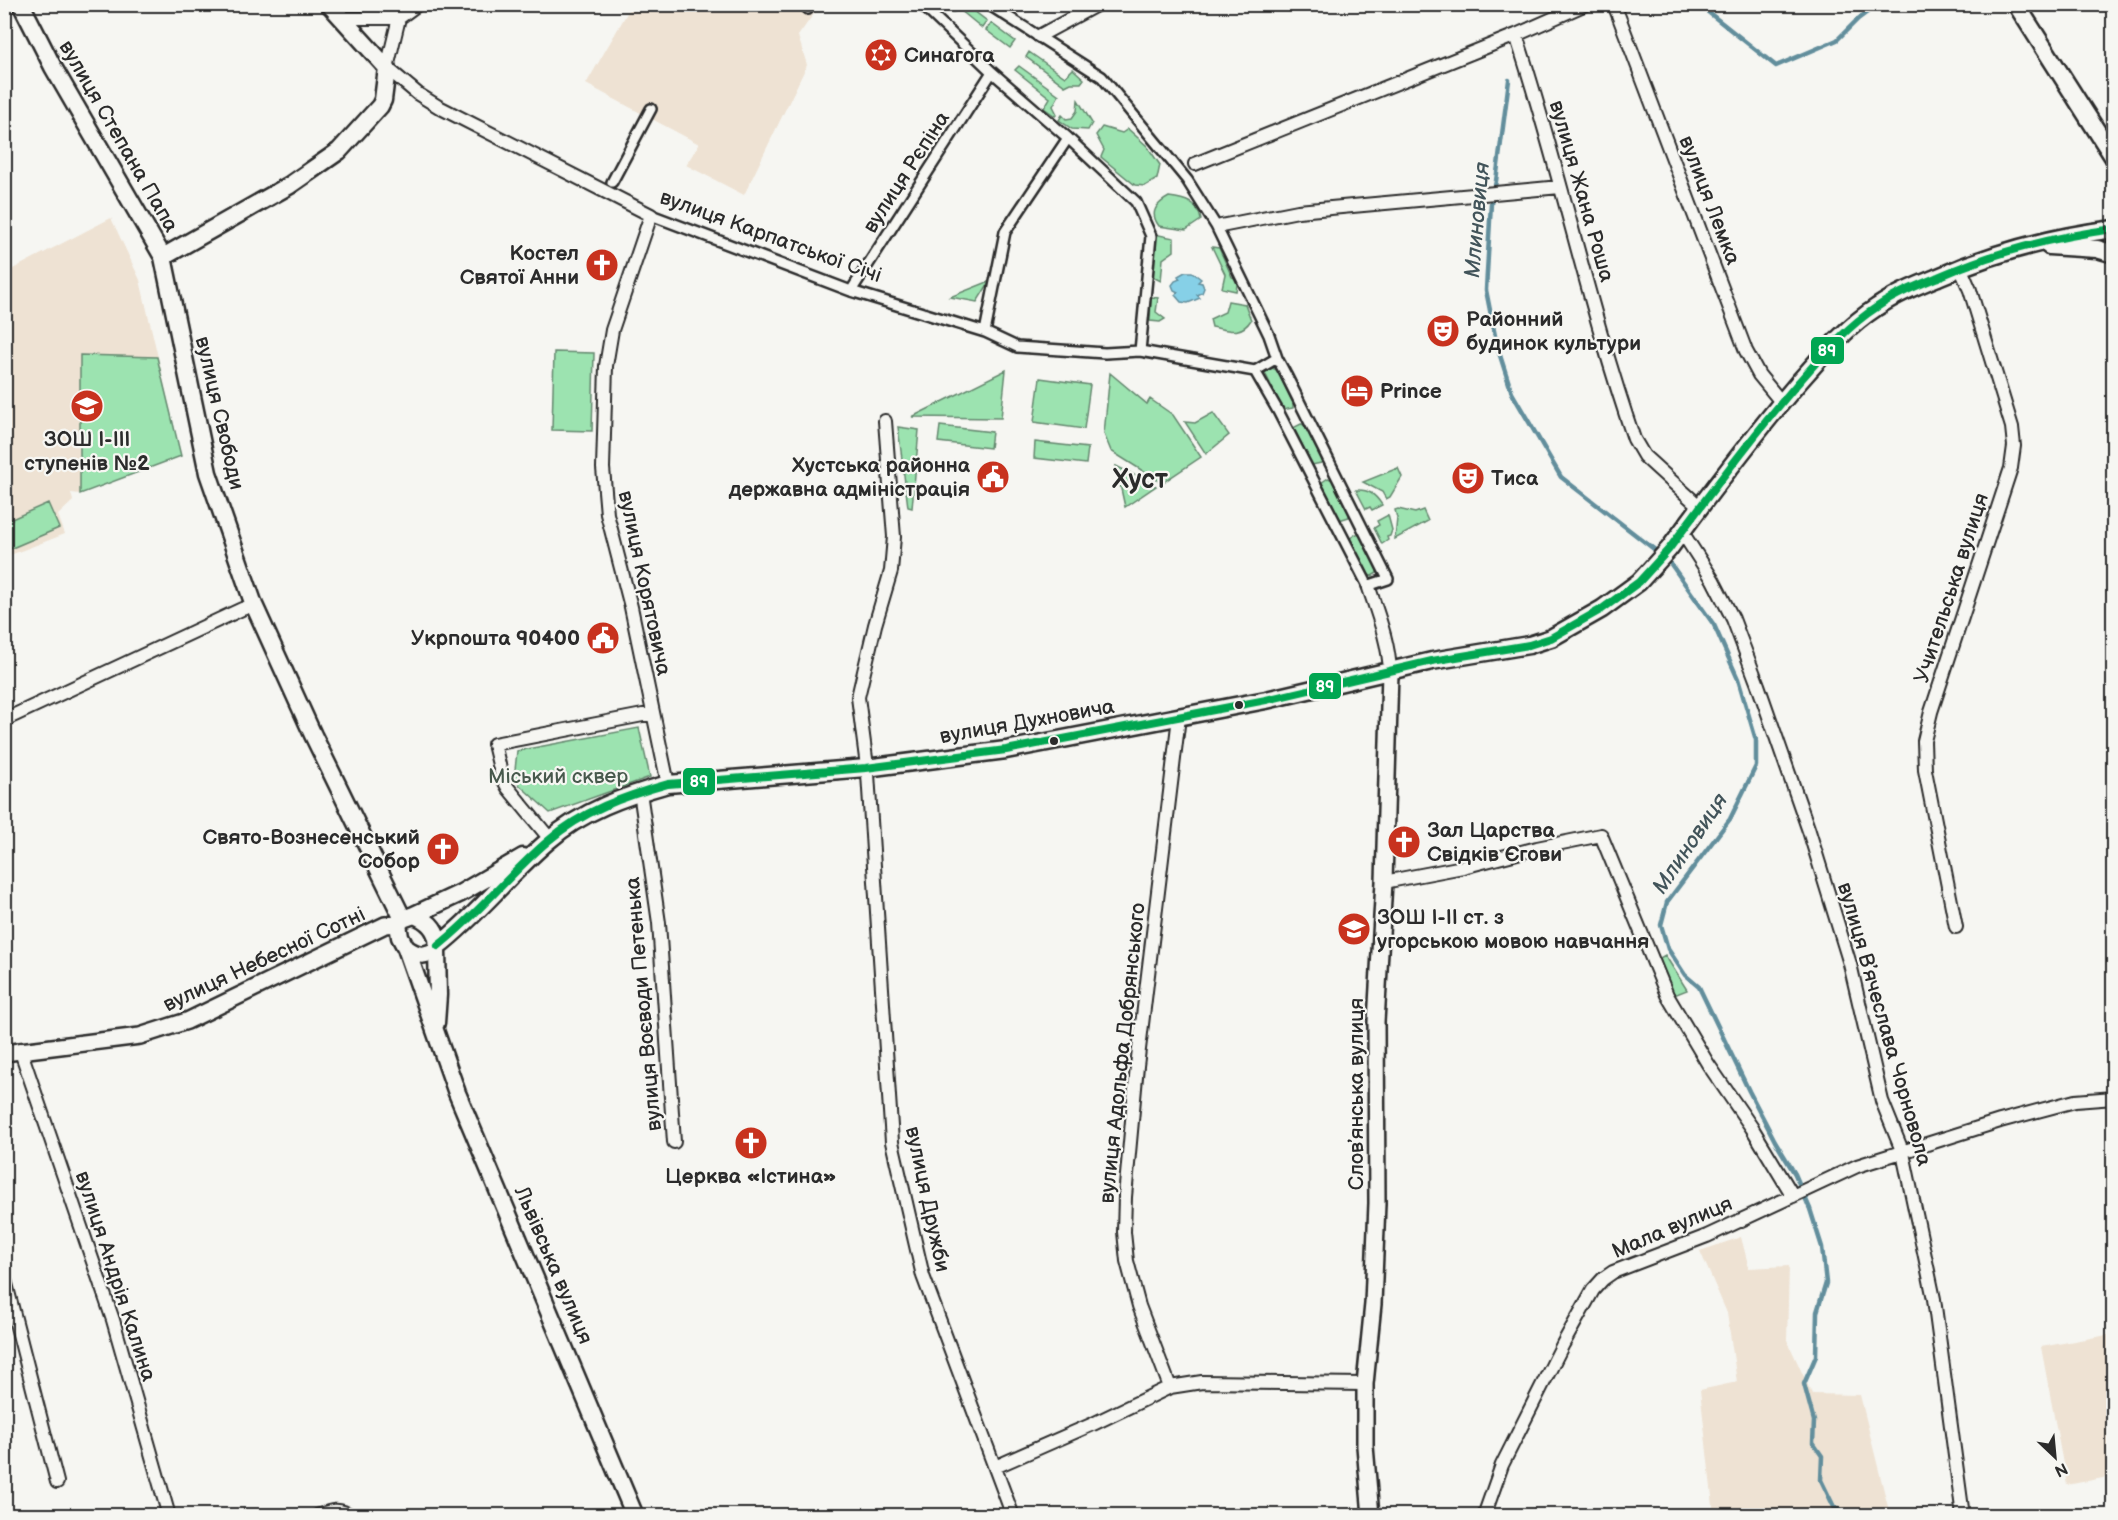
<svg xmlns="http://www.w3.org/2000/svg" width="2118" height="1520" viewBox="0 0 2118 1520" font-family="'Balsamiq Sans',sans-serif">
  <rect width="100%" height="100%" fill="#f6f6f2"/>
  <filter id="ink" filterUnits="userSpaceOnUse"><feTurbulence type="fractalNoise" baseFrequency=".0167" numOctaves="2"/><feDisplacementMap in="SourceGraphic" scale="12" xChannelSelector="R" yChannelSelector="G"/><feConvolveMatrix kernelMatrix="1 2 1 2 8 2 1 2 1" color-interpolation-filters="sRGB"/></filter>
  <g filter="url(#ink)">
    <path fill="#eee2d3" d="M625,5H820L798,36L807,65L744,195L686,165L699,144L586,84L630,8Z
      M111,218L140,280L181,456L80,494L71,493L73,501L58,515L65,534L5,557V273Z
      M1741,1237L1749,1268L1789,1266L1787,1340L1812,1394L1860,1395L1890,1515H1714L1700,1390L1737,1382L1727,1313L1700,1251Z
      M2113,1334V1476L2067,1485L2041,1347Z"/>
    <path fill="#9ce3b0" stroke="#64876e" stroke-width="1.5" d="M949,5H966L987,21L982,28L960,10L953,12Z
      M991,23L1015,41L1010,48L986,30Z
      M1029,52L1065,77L1073,69L1084,79L1081,83H1071L1065,86L1026,57Z
      M1019,66L1059,95L1053,106L1057,114L1055,116L1044,108L1050,98L1015,70Z
      M1078,100L1092,123L1088,130L1072,129L1059,120L1062,115L1066,119L1072,118L1077,111Z
      M1102,127L1122,133L1128,129L1147,146L1160,165L1157,179L1145,186L1135,185L1101,157L1104,150L1096,135Z
      M1169,197C1185,199 1198,202 1201,220L1186,230L1159,226C1149,213 1156,204 1169,197Z
      M1154,234L1174,238V251L1163,259L1161,281L1151,276Z
      M1212,247L1219,248L1232,277L1238,279L1236,291L1222,288L1225,274Z
      M990,281L977,302L950,297Z
      M1151,297L1158,298L1156,312L1165,319L1160,322L1150,321Z
      M1228,301L1245,304L1251,320C1241,336 1228,330 1212,327L1210,319L1225,312Z
      M554,352L594,353L592,431L552,430Z
      M80,355L157,357L181,456L80,494Z
      M1272,368L1277,370L1293,403V408L1283,410L1265,373Z
      M1006,370L1001,418L912,417Z
      M1110,373L1147,404L1150,399L1173,415L1201,457L1162,483L1111,451L1104,434Z
      M1040,378L1090,385L1084,429L1034,422Z
      M1213,413L1229,435L1206,454L1185,422L1195,423Z
      M1301,424L1305,425L1322,459L1321,463L1312,465L1293,428Z
      M940,426L992,432L990,448L938,442Z
      M898,427L919,430L912,508L908,507Z
      M1035,442L1088,448L1086,464L1034,458Z
      M1116,466L1156,486L1125,507Z
      M1398,468L1402,477L1390,497L1386,499L1382,492L1363,482Z
      M1328,478L1333,480L1349,513V517L1339,520L1321,483Z
      M1356,490C1368,489 1375,494 1382,505L1372,510L1370,507L1366,509Z
      M48,503L59,528L5,551V522Z
      M1398,509L1415,513L1423,510L1428,521L1395,539L1397,518L1395,510Z
      M1388,515L1392,530L1390,536L1387,537L1388,540L1382,544L1374,528L1379,525L1377,521Z
      M1356,534L1361,536L1377,569V573L1372,576L1368,575L1349,539Z
      M639,728L650,777L550,813L514,780L517,751Z
      M1665,955L1687,990L1674,995L1658,959Z"/>
    <path fill="#86d0e7" stroke="#628e9c" stroke-width="1.5" d="M1185,272H1192L1201,279L1198,282L1202,283L1204,288L1202,293L1197,295L1200,298L1188,303L1181,302L1175,295L1178,292L1174,290L1172,285L1175,281L1180,279L1178,276Z"/>
    <g fill="none" stroke-linecap="round" stroke-linejoin="round">
      <path stroke="#628e9c" stroke-width="4.5" d="M1698,4L1776,66L1837,40L1858,19L1878,4
        M1509,80L1496,181L1491,203L1486,290L1497,346L1512,393L1561,477L1668,560L1714,625L1738,679L1756,740V766L1730,819L1667,902L1661,925L1668,949L1685,975L1699,987L1749,1091L1775,1141L1795,1174L1810,1209L1822,1247L1826,1283L1817,1312L1816,1356L1804,1384L1814,1421L1813,1443L1822,1456L1821,1480L1834,1507L1850,1516"/>
      <defs>
        <path id="pedestrian" d="M804,4L808,9
          M921,4L992,72L1068,138L1136,202L1151,236L1140,351
          M988,4L1102,77L1187,180L1216,226L1269,335L1277,358
          M612,182L651,109
          M651,215L851,291L985,332L1017,347L1105,353L1140,351L1255,371L1278,411L1369,588
          M851,291L992,72
          M985,332L1005,232L1068,138
          M1255,371L1277,358L1286,375L1388,579L1367,586"/>
        <path id="minor" d="M1614,4L1746,351L1759,375L1782,403
          M341,18H399L418,4
          M399,18L387,68L418,94L439,107L651,215L612,330L606,366L603,468L607,514L631,607L668,784
          M1516,35C1560,168 1588,306 1634,439L1644,456L1700,507
          M1039,36L1098,4
          M1195,164L1516,35L1586,4
          M1221,226L1298,211L1560,187
          M885,421L894,537L891,571L875,625L858,697L868,774L892,1142L923,1276L1013,1516
          M1682,532L1713,580L1733,619L1758,685L1809,831L1850,964L1882,1101L1903,1153L1934,1299L1963,1516
          M1369,588C1378,615 1389,643 1390,672
          M4,720L242,609L254,605
          M640,792L659,923L674,1142
          M550,839L508,788L502,777L494,744L653,713
          M1384,882L1463,867L1537,848L1601,835L1667,995L1708,1064L1752,1128L1793,1196
          M1956,927L1925,770L1924,741L1931,712L2011,468L2014,446L2012,427L1970,290L1960,267
          M20,1049L113,1320L169,1516
          M4,1276L57,1482
          M1170,1387L1139,1306L1127,1261L1124,1232L1125,1197L1137,1066L1179,717
          M995,1467L1093,1424L1170,1387L1202,1382L1365,1384
          M317,1516C330,1511 339,1507 351,1516
          M1484,1516L1502,1465L1563,1344L1593,1290L1603,1279L1613,1272L1707,1236L1857,1166L2000,1121L2075,1101L2114,1098"/>
        <path id="tertiary" d="M4,1053L140,1036L187,1021L385,925L398,924
          M1371,1516L1365,1446V1384L1373,1304L1377,1203L1376,1022L1384,882L1390,672"/>
        <path id="secondary" d="M21,4L53,67L163,257L208,473L254,605L313,735L403,919
          M2016,4L2114,158
          M2049,246L2097,249L2114,254
          M163,257L290,185L339,151L380,106L383,100L387,68L329,4
          M414,915L461,893L523,857
          M438,946C478,915 509,874 548,841C582,811 625,796 668,784L866,768L1006,750L1266,700L1432,661L1529,645L1551,638L1602,609L1639,582L1669,549C1710,493 1753,436 1798,383C1822,356 1846,327 1877,307C1896,294 1916,286 1938,277C1995,252 2051,237 2114,229
          M406,948C418,957 424,956 437,950C440,932 430,921 414,915L403,919L398,924L400,937L406,948L457,1093L635,1516
          M436,1023L438,995L437,950"/>
      </defs>
      <use href="#pedestrian" stroke="#2b2b2b" stroke-width="14"/>
      <use href="#minor" stroke="#2b2b2b" stroke-width="16"/>
      <use href="#tertiary" stroke="#2b2b2b" stroke-width="20"/>
      <use href="#secondary" stroke="#2b2b2b" stroke-width="21"/>
      <use href="#pedestrian" stroke="#f6f6f2" stroke-width="9"/>
      <use href="#minor" stroke="#f6f6f2" stroke-width="12"/>
      <use href="#tertiary" stroke="#f6f6f2" stroke-width="15"/>
      <use href="#secondary" stroke="#f6f6f2" stroke-width="16"/>
      <defs>
        <path id="bus-1" d="M438,946C478,915 509,874 548,841C582,811 625,796 668,784L866,768L1006,750L1266,700L1432,661L1529,645L1551,638L1602,609L1639,582L1669,549C1710,493 1753,436 1798,383C1822,356 1846,327 1877,307C1896,294 1916,286 1938,277C1995,252 2051,237 2114,229"/>
      </defs>
      <use href="#bus-1" stroke="#f6f6f2" stroke-width="12"/>
      <use href="#bus-1" stroke="#00a651" stroke-width="8"/>
    </g>
  </g>
  <defs>
    <symbol id="synagogue-disc" viewBox="-11 -11 22 22"><circle r="9.5" fill="#c8321e" stroke="#f6f6f2"/><path d="M0-6.5L5.6 3.2H-5.6ZM0 6.5L5.6-3.2H-5.6Z" fill="#fff"/></symbol>
    <symbol id="church-disc" viewBox="-11 -11 22 22"><circle r="9.5" fill="#c8321e" stroke="#f6f6f2"/><path d="M-1.2-6h2.4v3.5h3.3v2.4h-3.3V6h-2.4V-.1h-3.3v-2.4h3.3Z" fill="#fff"/></symbol>
    <symbol id="theatre-disc" viewBox="-11 -11 22 22"><circle r="9.5" fill="#c8321e" stroke="#f6f6f2"/><path d="M-5-5.5Q0-4 5-5.5V0Q5 5 0 6Q-5 5-5 0ZM-3.3-2.5H-1v1.5H-3.3ZM1-2.5H3.3v1.5H1ZM-2.8 1Q0 5.5 2.8 1Z" fill="#fff"/></symbol>
    <symbol id="hotel-disc" viewBox="-11 -11 22 22"><circle r="9.5" fill="#c8321e" stroke="#f6f6f2"/><path d="M-6-4.5h1.5V1H6V5H4.5V3h-9V5H-6ZM-4 0a1.8 1.8 0 1 1 3.6 0ZM.5 0V-2.5h3Q6-2.5 6 0Z" fill="#fff"/></symbol>
    <symbol id="school-disc" viewBox="-11 -11 22 22"><circle r="9.5" fill="#c8321e" stroke="#f6f6f2"/><path d="M0-5L7-2L0 1L-7-2ZM-4 1L0 2.5L4 1V4Q0 6-4 4Z" fill="#fff"/></symbol>
    <symbol id="civic-disc" viewBox="-11 -11 22 22"><circle r="9.5" fill="#c8321e" stroke="#f6f6f2"/><path d="M-.6-6.5H3V-4.5H.6V-3L4-1V1h2V6H-6V1h2V-1L-.6-3ZM-1.2 2.5V6h2.4V2.5Z" fill="#fff"/></symbol>
  </defs>
  <g fill-rule="evenodd">
    <use href="#synagogue-disc" x="862" y="36" width="38" height="38"/>
    <use href="#church-disc" x="583" y="246" width="38" height="38"/>
    <use href="#theatre-disc" x="1424" y="312" width="38" height="38"/>
    <use href="#hotel-disc" x="1338" y="372" width="38" height="38"/>
    <use href="#school-disc" x="68" y="387" width="38" height="38"/>
    <use href="#civic-disc" x="974" y="458" width="38" height="38"/>
    <use href="#theatre-disc" x="1449" y="459" width="38" height="38"/>
    <use href="#civic-disc" x="584" y="619" width="38" height="38"/>
    <use href="#church-disc" x="1385" y="823" width="38" height="38"/>
    <use href="#church-disc" x="424" y="830" width="38" height="38"/>
    <use href="#school-disc" x="1335" y="910" width="38" height="38"/>
    <use href="#church-disc" x="732" y="1124" width="38" height="38"/>
  </g>
  <g fill="#2b2b2b" stroke="#f6f6f2" stroke-width="2">
    <circle cx="1239" cy="705" r="5"/>
    <circle cx="1054" cy="741" r="5"/>
  </g>
  <g text-anchor="middle" stroke-width="4.5" stroke-linejoin="round" paint-order="stroke">
    <g font-size="21" font-weight="bold" fill="#2b2b2b" stroke="#f6f6f2" text-anchor="start">
      <text x="904" y="62">Синагога</text>
      <text x="579" y="260" text-anchor="end">Костел<tspan x="579" dy="24">Святої Анни</tspan></text>
      <text x="1466" y="326">Районний<tspan x="1466" dy="24">будинок культури</tspan></text>
      <text x="1380" y="398">Prince</text>
      <text x="87" y="446" text-anchor="middle">ЗОШ І-ІІІ<tspan x="87" dy="24">ступенів №2</tspan></text>
      <text x="970" y="472" text-anchor="end">Хустська районна<tspan x="970" dy="24">державна адміністрація</tspan></text>
      <text x="1491" y="485">Тиса</text>
      <text x="580" y="645" text-anchor="end">Укрпошта 90400</text>
      <text x="1427" y="837">Зал Царства<tspan x="1427" dy="24">Свідків Єгови</tspan></text>
      <text x="420" y="844" text-anchor="end">Свято-Вознесенський<tspan x="420" dy="24">Собор</tspan></text>
      <text x="1377" y="924">ЗОШ І-ІІ ст. з<tspan x="1377" dy="24">угорською мовою навчання</tspan></text>
      <text x="751" y="1183" text-anchor="middle">Церква «Істина»</text>
    </g>
    <g font-size="21" fill="#2b2b2b" stroke="#f6f6f2">
      <text transform="translate(119 136) rotate(60)" y="7">вулиця Степана Папа</text>
      <text transform="translate(906 172) rotate(-57)" y="7">вулиця Рєпіна</text>
      <text transform="translate(1582 191) rotate(74)" y="7">вулиця Жана Роша</text>
      <text transform="translate(1710 200) rotate(69)" y="7">вулиця Лемка</text>
      <text transform="translate(771 236) rotate(20)" y="7">вулиця Карпатської Січі</text>
      <text transform="translate(220 413) rotate(77)" y="7">вулиця Свободи</text>
      <text transform="translate(645 583) rotate(78)" y="7">вулиця Корятовича</text>
      <text transform="translate(1951 588) rotate(-72)" y="7">Учительська вулиця</text>
      <text transform="translate(1027 721) rotate(-10)" y="7">вулиця Духновича</text>
      <text transform="translate(264 959) rotate(-25)" y="7">вулиця Небесної Сотні</text>
      <text transform="translate(643 1004) rotate(-95)" y="7">вулиця Воєводи Петенька</text>
      <text transform="translate(1885 1024) rotate(74)" y="7">вулиця Вʼячеслава Чорновола</text>
      <text transform="translate(1122 1053) rotate(-84)" y="7">вулиця Адольфа Добрянського</text>
      <text transform="translate(1356 1094) rotate(-90)" y="7">Словʼянська вулиця</text>
      <text transform="translate(928 1199) rotate(78)" y="7">вулиця Дружби</text>
      <text transform="translate(1672 1227) rotate(-23)" y="7">Мала вулиця</text>
      <text transform="translate(554 1265) rotate(67)" y="7">Львівська вулиця</text>
      <text transform="translate(116 1276) rotate(72)" y="7">вулиця Андрія Калина</text>
    </g>
    <g font-size="21" fill="#47594c" stroke="#f6f6f2">
      <text x="558" y="783">Міський сквер</text>
    </g>
    <g font-size="22" font-style="italic" fill="#42545a" stroke="#f6f6f2">
      <text transform="translate(1476 220) rotate(-85)" y="8">Млиновиця</text>
      <text transform="translate(1689 843) rotate(-56)" y="8">Млиновиця</text>
    </g>
    <g font-size="27" font-weight="bold" fill="#2b2b2b" stroke="#f6f6f2">
      <text x="1140" y="488">Хуст</text>
    </g>
  </g>
  <g stroke="#f6f6f2" stroke-width="2">
    <rect x="1810" y="336" width="35" height="29" rx="6" fill="#00a651"/>
    <rect x="1308" y="672" width="34" height="28" rx="6" fill="#00a651"/>
    <rect x="682" y="767" width="34" height="29" rx="6" fill="#00a651"/>
  </g>
  <g font-size="16" text-anchor="middle" font-weight="bold" fill="#fff">
    <text x="1827" y="356">89</text>
    <text x="1325" y="692">89</text>
    <text x="699" y="787">89</text>
  </g>
  <rect width="2118" height="1520" fill="none" stroke="#f6f6f2" stroke-width="24"/>
  <rect x="12" y="12" width="2094" height="1496" fill="none" stroke="#2b2b2b" stroke-width="2" filter="url(#ink)"/>
  <g transform="translate(2055 1457) rotate(154)" stroke="#f6f6f2" stroke-width="4.5" paint-order="stroke">
  <path d="M0-4.5L10 22L0 15L-10 22Z" fill="#2b2b2b"/>
  <text y="-9" font-size="16" font-weight="bold" text-anchor="middle" fill="#2b2b2b">N</text>
  </g>
</svg>
